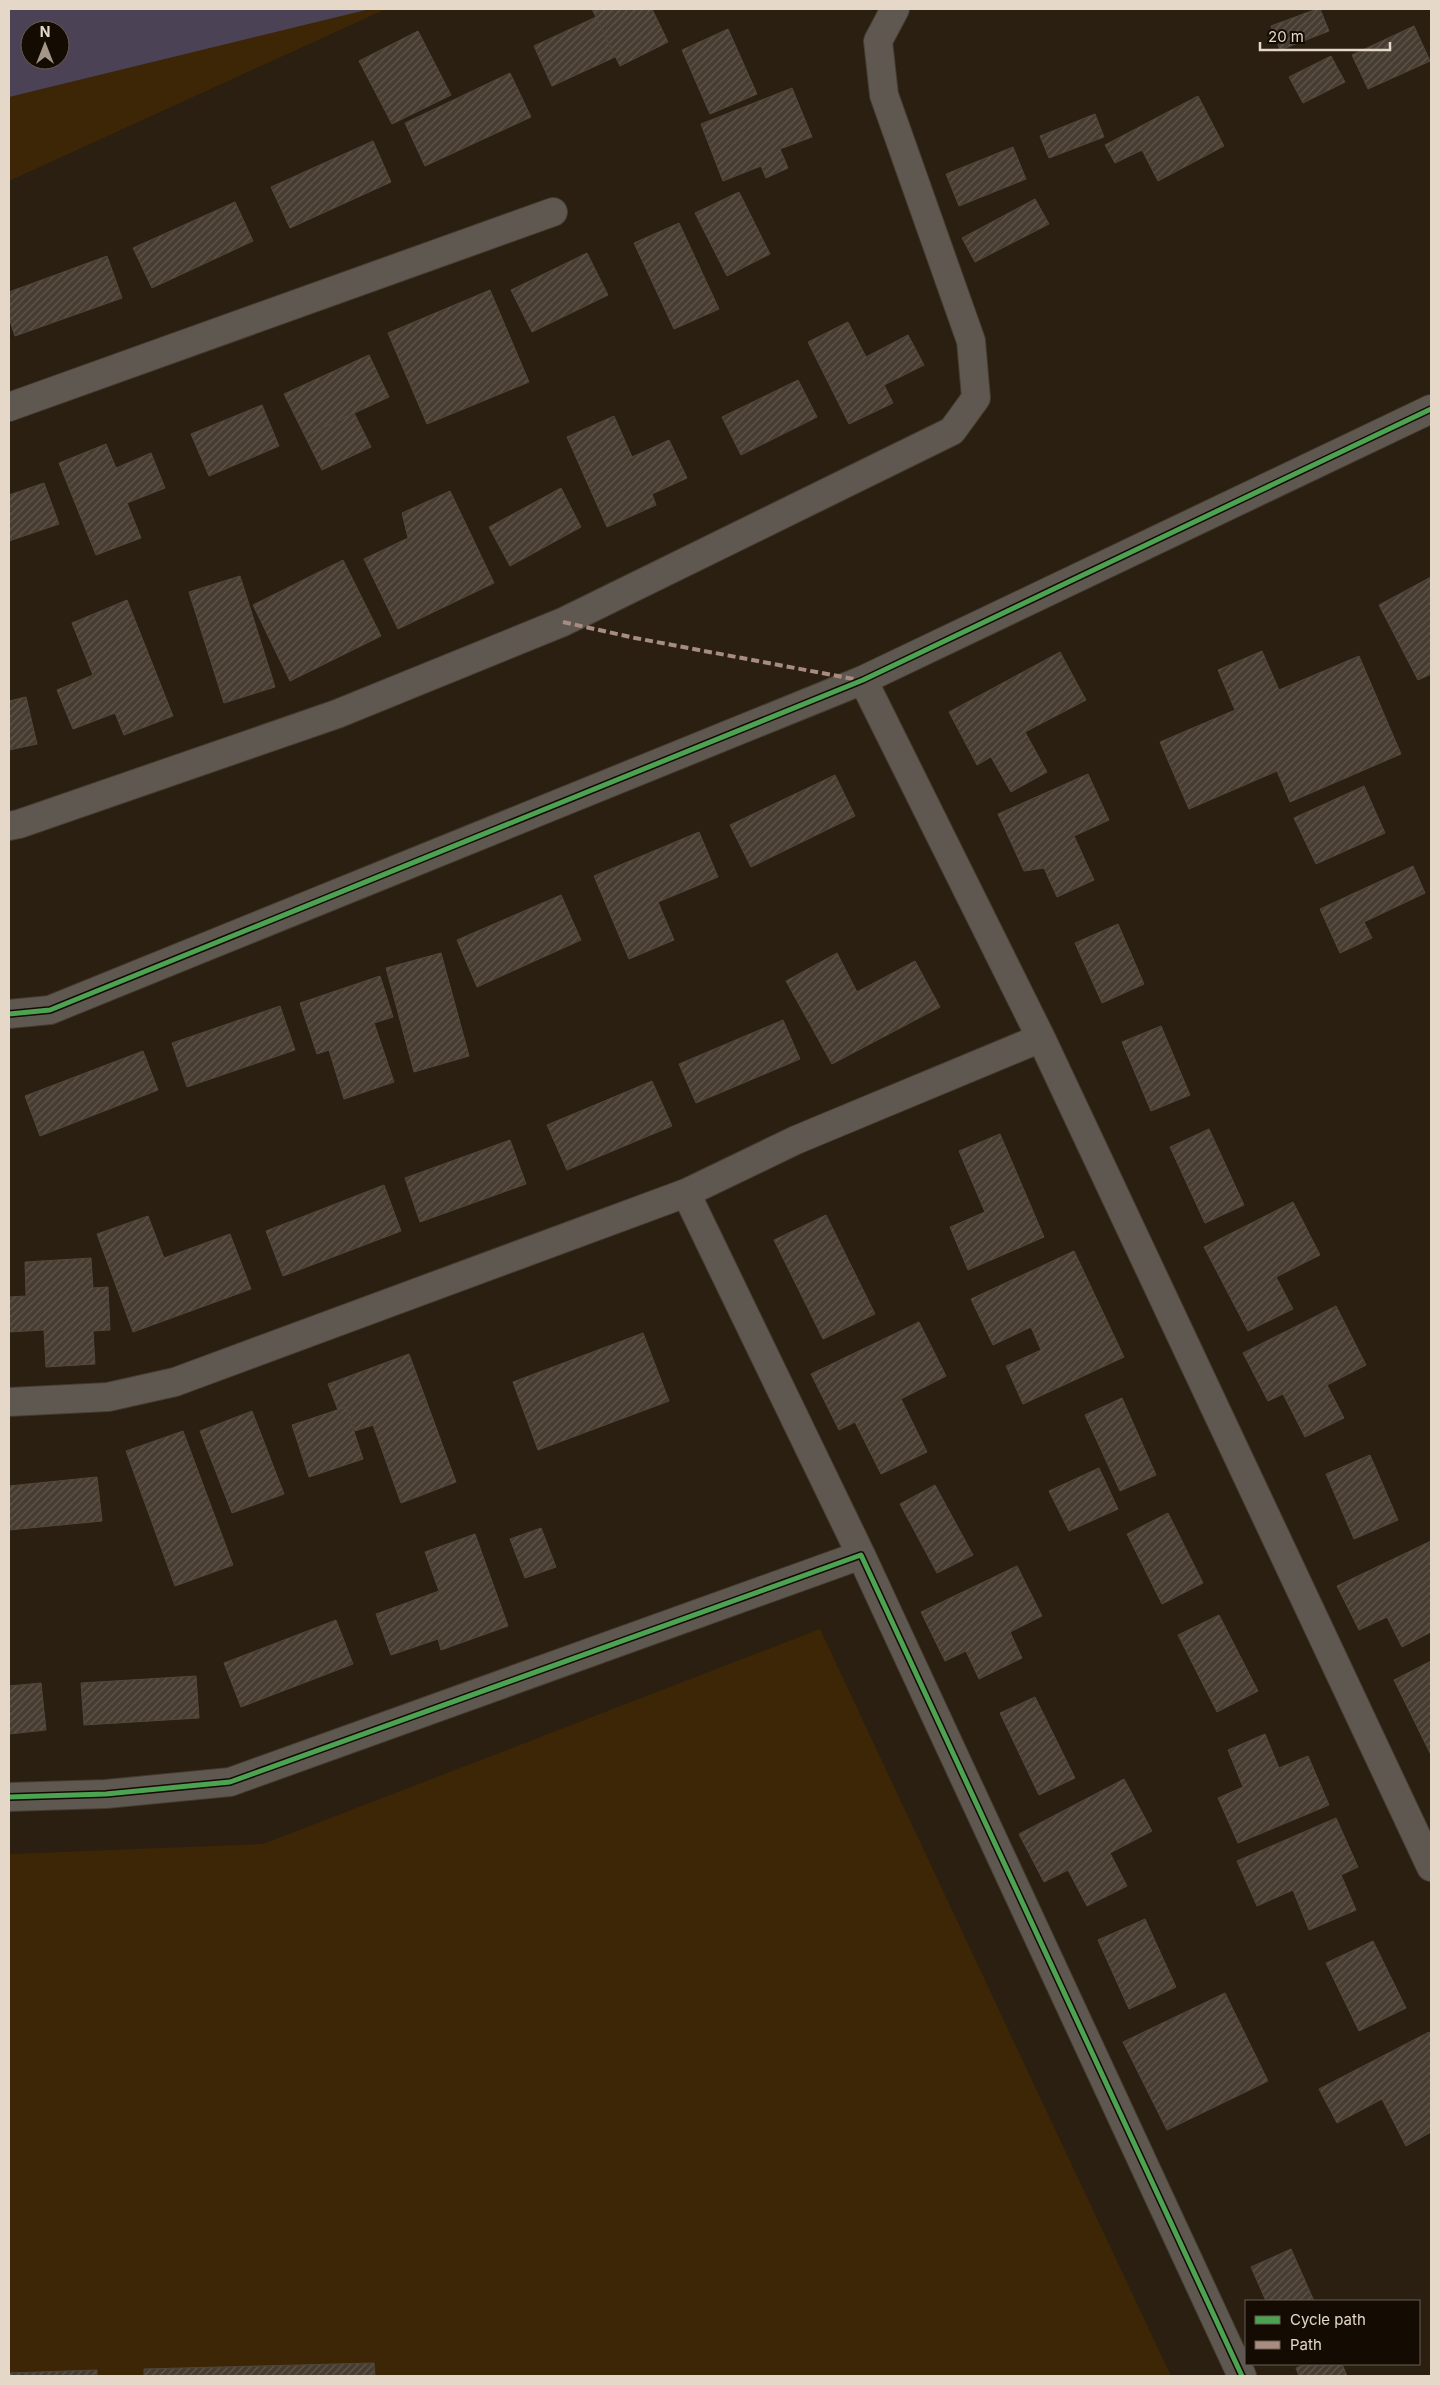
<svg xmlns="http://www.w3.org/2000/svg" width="1440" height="2385" viewBox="0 0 1440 2385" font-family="Inter,sans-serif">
  <defs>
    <pattern id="building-hatch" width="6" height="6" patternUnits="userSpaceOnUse" patternTransform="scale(1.25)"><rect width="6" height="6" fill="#463c30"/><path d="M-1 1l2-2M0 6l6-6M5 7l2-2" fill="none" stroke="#61574d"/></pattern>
  </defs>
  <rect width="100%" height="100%" fill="#2a1f10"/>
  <path fill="#3c2606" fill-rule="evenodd" d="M9,9H386L9,181ZM30,30H60V60H30Z
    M820,1629L1171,2376H9V1854L263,1844Z"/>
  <path fill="#4c4256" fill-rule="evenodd" d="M9,9H370L9,97ZM30,30H60V60H30Z"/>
  <path fill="url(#building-hatch)" stroke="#51473b" d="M592,9H652L668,42L620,66Z
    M1317,9H1320L1329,31L1280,50L1271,26Z
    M596,17L615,57L552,86L534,46Z
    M1414,26L1430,61L1368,89L1352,55Z
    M728,29L757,94L710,114L682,50Z
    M418,31L451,95L392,124L359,61Z
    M1331,56L1345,82L1303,103L1289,77Z
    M510,73L531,117L425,166L405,123Z
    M792,88L812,137L780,149L788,168L766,178L761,166L723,181L701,124Z
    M1198,96L1224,146L1158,181L1142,150L1115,163L1105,145Z
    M1095,114L1104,137L1049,158L1040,136Z
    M373,141L391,182L290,228L271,187Z
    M1013,147L1026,179L959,206L946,174Z
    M739,192L770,254L727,276L695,213Z
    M1035,199L1049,224L975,262L962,238Z
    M235,202L253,241L152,288L133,248Z
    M679,223L719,309L674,329L634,243Z
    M587,253L608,295L532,332L511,290Z
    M107,256L122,298L15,336L9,318V292Z
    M490,290L529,382L427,424L388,333Z
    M848,322L866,357L908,335L924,365L884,385L893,403L849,424L808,342Z
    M369,355L389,397L305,436L284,394Z
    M798,380L817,417L741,455L722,417Z
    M262,405L279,446L209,476L191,434Z
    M354,413L371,447L322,470L305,436Z
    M614,416L632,457L669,440L687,478L652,494L656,505L607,527L567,437Z
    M106,444L116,468L151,453L165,488L127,503L141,538L96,555L59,463Z
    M44,483L59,524L9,541V495Z
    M561,488L581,527L510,566L489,527Z
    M450,491L494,583L398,629L364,559L408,538L402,513Z
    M343,560L381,636L290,681L253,605Z
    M240,576L275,687L224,703L189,592Z
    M1431,577V674L1418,680L1379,605Z
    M127,600L173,716L124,735L115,713L73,729L57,690L93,675L72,623Z
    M1262,651L1279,690L1359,656L1401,754L1290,802L1277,771L1189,809L1160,742L1235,710L1218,670Z
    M1060,652L1086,700L1025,732L1047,772L1011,792L991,757L977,765L949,712Z
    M26,697L37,744L9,750V701Z
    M1088,774L1109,820L1074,836L1094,880L1057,897L1044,868L1024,871L998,814Z
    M835,775L855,816L751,867L730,825Z
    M1364,786L1385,833L1316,864L1294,818Z
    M699,832L718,877L658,902L674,940L629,959L594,876Z
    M1413,866L1425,893L1364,922L1372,938L1340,953L1320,909Z
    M561,895L581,940L477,987L457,940Z
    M1118,924L1144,984L1102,1003L1075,943Z
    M441,953L469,1056L414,1072L386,968Z
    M837,953L857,992L915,961L940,1007L832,1064L786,981Z
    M380,976L393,1017L374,1023L394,1082L344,1099L329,1050L317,1054L300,1003Z
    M280,1006L295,1050L187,1087L172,1043Z
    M783,1020L800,1059L696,1103L679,1064Z
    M1161,1026L1190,1095L1151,1111L1122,1042Z
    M143,1051L158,1090L40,1136L25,1096Z
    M652,1081L672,1126L567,1170L547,1125Z
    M1209,1129L1244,1205L1205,1223L1170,1147Z
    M1000,1134L1044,1237L968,1270L950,1227L985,1212L959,1151Z
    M510,1140L526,1184L420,1222L405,1178Z
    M384,1185L401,1231L283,1276L266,1231Z
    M1293,1202L1320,1255L1276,1277L1293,1309L1248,1331L1204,1247Z
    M826,1215L875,1314L823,1339L774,1240Z
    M148,1216L164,1258L230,1234L251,1289L133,1332L97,1234Z
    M1074,1251L1124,1357L1023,1404L1006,1366L1041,1350L1031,1327L993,1345L971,1299Z
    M91,1258L93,1288L108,1287L110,1330L93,1331L95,1364L46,1367L44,1330L9,1332V1297L26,1296L25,1262Z
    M1336,1306L1366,1365L1327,1385L1344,1418L1305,1437L1283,1394L1268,1401L1243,1353Z
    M919,1322L946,1376L901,1399L927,1452L881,1474L855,1422L839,1430L811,1374Z
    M643,1333L669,1401L538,1450L513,1382Z
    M409,1354L456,1482L401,1503L373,1425L355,1431L346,1407L338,1410L328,1384Z
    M1122,1398L1156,1475L1120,1491L1085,1415Z
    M346,1407L363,1459L309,1477L292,1425Z
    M252,1411L284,1494L232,1513L200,1431Z
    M183,1431L233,1565L175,1586L126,1451Z
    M1370,1455L1398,1520L1354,1539L1326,1474Z
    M1099,1468L1118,1509L1069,1531L1049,1491Z
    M97,1477L102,1521L9,1530V1486Z
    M935,1485L973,1555L937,1573L900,1504Z
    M1168,1513L1203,1583L1162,1604L1127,1534Z
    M541,1528L556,1567L525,1578L510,1539Z
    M475,1534L508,1626L441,1650L438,1639L391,1655L376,1614L439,1591L425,1552Z
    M1431,1541V1632L1402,1647L1387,1617L1359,1630L1337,1586Z
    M1017,1566L1042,1616L1010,1632L1022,1658L979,1679L966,1651L945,1661L921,1612Z
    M1219,1615L1258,1691L1217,1712L1178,1635Z
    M336,1620L353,1664L241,1707L224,1663Z
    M1431,1661V1755L1394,1680Z
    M196,1676L199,1718L84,1725L81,1683Z
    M41,1683L46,1730L9,1734V1686Z
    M1035,1697L1075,1778L1039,1795L1000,1713Z
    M1265,1734L1279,1768L1308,1756L1329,1805L1238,1843L1218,1798L1243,1787L1228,1750Z
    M1124,1779L1152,1831L1110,1853L1127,1886L1087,1906L1068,1870L1044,1882L1019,1834Z
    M1336,1818L1358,1867L1341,1875L1356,1910L1309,1930L1293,1890L1257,1906L1237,1861Z
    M1145,1919L1176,1987L1129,2009L1098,1940Z
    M1373,1941L1406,2008L1359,2031L1326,1963Z
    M1225,1993L1268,2081L1167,2130L1123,2042Z
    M1429,2032L1431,2036V2132L1406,2146L1382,2099L1337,2123L1319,2089Z
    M1291,2249L1314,2301H1266L1251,2267Z
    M374,2363L375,2376H144V2369Z
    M1306,2364H1342L1347,2376H1299L1296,2368Z
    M97,2370V2376H9V2373Z"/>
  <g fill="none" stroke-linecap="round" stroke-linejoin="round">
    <defs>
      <path id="minor" d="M9,407L553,212
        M863,680L1041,1038L1431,1867
        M9,826L19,824L337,714L563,622L952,431L976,398L971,341L884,95L878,41L895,9
        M9,1014L50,1010L863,680L1431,409
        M686,1193L861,1555
        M9,1402L108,1397L175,1382L686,1193L796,1140L1041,1038
        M9,1797L106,1794L230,1782L861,1555L1242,2376"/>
    </defs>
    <use href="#minor" stroke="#453c2f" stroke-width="30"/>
    <use href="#minor" stroke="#5e5851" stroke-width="28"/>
    <path stroke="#a88b81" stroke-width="4" stroke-dasharray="8 4" stroke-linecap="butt" d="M563,622L635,638L859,680"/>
    <defs>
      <path id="cycleway" d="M9,1014L50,1010L863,680L1431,409
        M9,1797L106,1794L230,1782L861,1555L1242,2376"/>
    </defs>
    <use href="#cycleway" stroke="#140c03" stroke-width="8"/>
    <use href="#cycleway" stroke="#4ca352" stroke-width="5"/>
  </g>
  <rect width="1440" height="2385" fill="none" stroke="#e5d8c9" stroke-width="20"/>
  <rect x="1245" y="2300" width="175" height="65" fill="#140c03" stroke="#685e52"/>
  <rect x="1255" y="2316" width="25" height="8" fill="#4ca352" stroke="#685e52"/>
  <text x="1290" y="2325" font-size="15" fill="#e5d8c9">Cycle path</text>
  <rect x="1255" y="2341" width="25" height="8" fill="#a88b81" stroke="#685e52"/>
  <text x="1290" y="2350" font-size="15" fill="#e5d8c9">Path</text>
  <g transform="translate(45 45)"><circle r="24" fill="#140c03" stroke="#685e52"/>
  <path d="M0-4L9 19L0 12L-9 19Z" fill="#a49788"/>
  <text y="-8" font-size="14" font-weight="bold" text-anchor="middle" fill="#e5d8c9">N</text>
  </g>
  <path d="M1260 42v8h130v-8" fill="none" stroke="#e5d8c9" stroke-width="2.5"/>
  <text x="1268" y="42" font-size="15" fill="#e5d8c9" stroke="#140c03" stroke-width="4" paint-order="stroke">20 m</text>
</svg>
